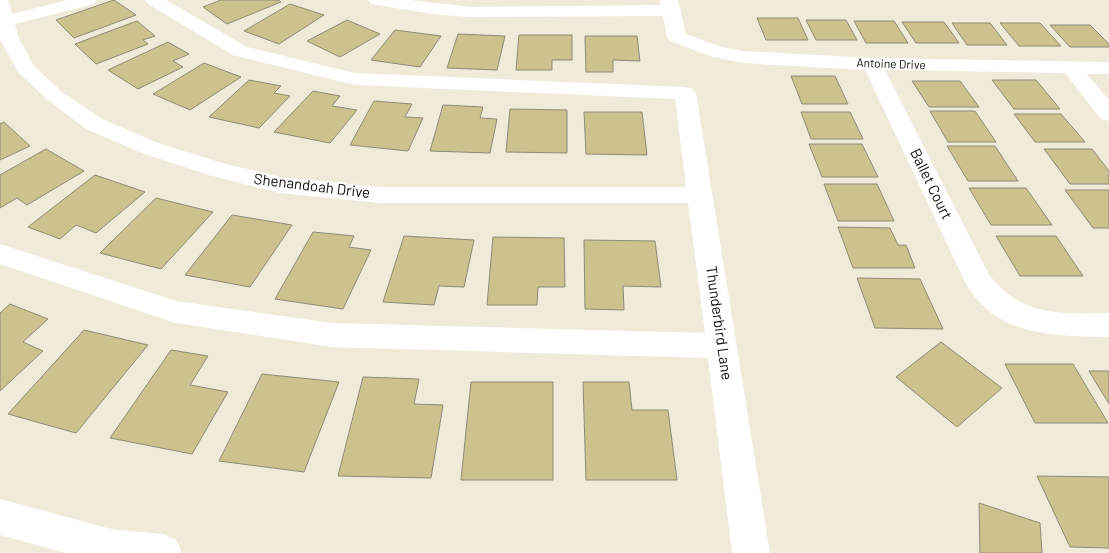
<svg xmlns="http://www.w3.org/2000/svg" width="1109" height="553" viewBox="0 0 1109 553" font-family="Barlow,sans-serif">
  <rect width="100%" height="100%" fill="#efebd8"/>
  <path fill="#cdc28e" stroke="#8e8a79" d="M114,0L136,15L74,38L56,20Z
    M221,0H278L281,2L227,24L203,7Z
    M290,4L324,15L279,44L244,31Z
    M757,18H798L808,40H766Z
    M347,20L380,34L340,57L307,41Z
    M806,20H846L857,40H816Z
    M137,21L155,36L143,40L148,44L96,64L75,44Z
    M854,21H894L908,43H866Z
    M902,22H944L959,43H916Z
    M952,23H990L1007,45H967Z
    M1000,23H1040L1061,46H1019Z
    M1050,25H1090L1109,44V47H1070Z
    M395,30L441,36L420,67L371,60Z
    M458,34L505,36L497,70L447,68Z
    M519,35H572V60H552V70H516Z
    M585,36H637L640,61L613,60V72H586Z
    M168,42L189,54L173,61L183,67L138,89L108,70Z
    M204,63L241,77L190,110L153,94Z
    M791,76H835L848,104H802Z
    M249,80L281,86L274,93L290,96L259,128L209,117Z
    M992,80H1036L1060,109H1014Z
    M912,81H960L979,107H929Z
    M313,91L340,96L332,106L357,110L330,143L274,132Z
    M374,101L412,104L405,117L423,118L408,151L350,145Z
    M443,105L483,107L480,118L497,119L490,153L430,151Z
    M510,109L567,110V153L506,152Z
    M930,111H975L996,142H948Z
    M584,112H642L647,155L586,154Z
    M801,112H850L863,139H811Z
    M1014,114H1061L1085,142H1035Z
    M4,122L30,146L0,160V124Z
    M809,144H862L878,177H822Z
    M947,146H995L1018,181H968Z
    M46,149L84,171L27,205L17,198L0,208V175Z
    M1044,149H1092L1109,171V184H1070Z
    M95,175L145,192L96,233L76,225L60,239L28,227Z
    M824,184H877L894,221H838Z
    M969,188H1026L1052,225H991Z
    M1065,190H1109V228H1093Z
    M156,198L213,212L161,269L100,253Z
    M232,215L292,225L250,287L185,275Z
    M838,227L890,228L898,245H906L915,268H853Z
    M313,232L354,236L349,247L371,250L343,309L275,299Z
    M404,236L474,240L464,287L439,286L434,305L383,302Z
    M996,236H1056L1083,276H1020Z
    M493,237L564,238L565,287H538L537,305H487Z
    M584,240L655,241L661,287L623,286L624,310L585,309Z
    M857,278L920,279L943,329L875,328Z
    M10,304L48,319L23,342L43,351L0,391V313Z
    M84,330L148,345L76,433L8,414Z
    M941,342L1002,388L957,427L896,377Z
    M171,350L208,356L190,385L228,392L192,454L110,438Z
    M1005,364H1073L1108,423H1035Z
    M1089,371H1109V404Z
    M262,374L339,382L304,472L219,461Z
    M363,377L419,379L414,404L443,405L431,478L338,476Z
    M471,382H553V480H461Z
    M583,382H629L632,410H668L677,480H586Z
    M1037,476L1109,477V548L1070,547Z
    M979,503L1040,523L1042,553H980Z"/>
  <g fill="none" stroke-linecap="round" stroke-linejoin="round">
    <path fill="#fff" fill-rule="evenodd" d="M0,0H8L12,14L67,0H97L94,4L15,24L18,36L33,65L62,92L102,119L158,143L222,163L280,177L380,187H686L675,99L355,85L233,55L148,4L145,0H166L247,47L355,73L685,87L692,89L696,93L770,553H732L708,358L332,347L176,323L0,264V244L176,301L332,323L705,333L688,203H380L280,193L209,175L142,153L86,129L48,100L18,72L0,39Z
      M368,0H410L471,7L661,5L660,0H678L686,34L722,47L742,51L872,58L1109,62V74H1087L1109,100V121L1101,119L1065,73L885,70L989,275C1025,318 1058,313 1109,313V337C1054,336 995,337 965,282L865,70L742,63L710,56L670,41L667,37L663,16L471,17L439,15L377,5L371,4Z
      M0,499L111,529L163,534L176,540L182,553H66L0,535Z"/>
  </g>
  <g text-anchor="middle" stroke-width="4" stroke-linejoin="round" paint-order="stroke">
    <g font-size="12" fill="#110f09" stroke="#fff">
      <text transform="translate(891 64) rotate(2)" y="4">Antoine Drive</text>
    </g>
    <g font-size="15" fill="#110f09" stroke="#fff">
      <text transform="translate(931 184) rotate(64)" y="5">Ballet Court</text>
      <text transform="translate(312 186) rotate(7)" y="5">Shenandoah Drive</text>
      <text transform="translate(719 323) rotate(82)" y="5">Thunderbird Lane</text>
    </g>
  </g>
</svg>
